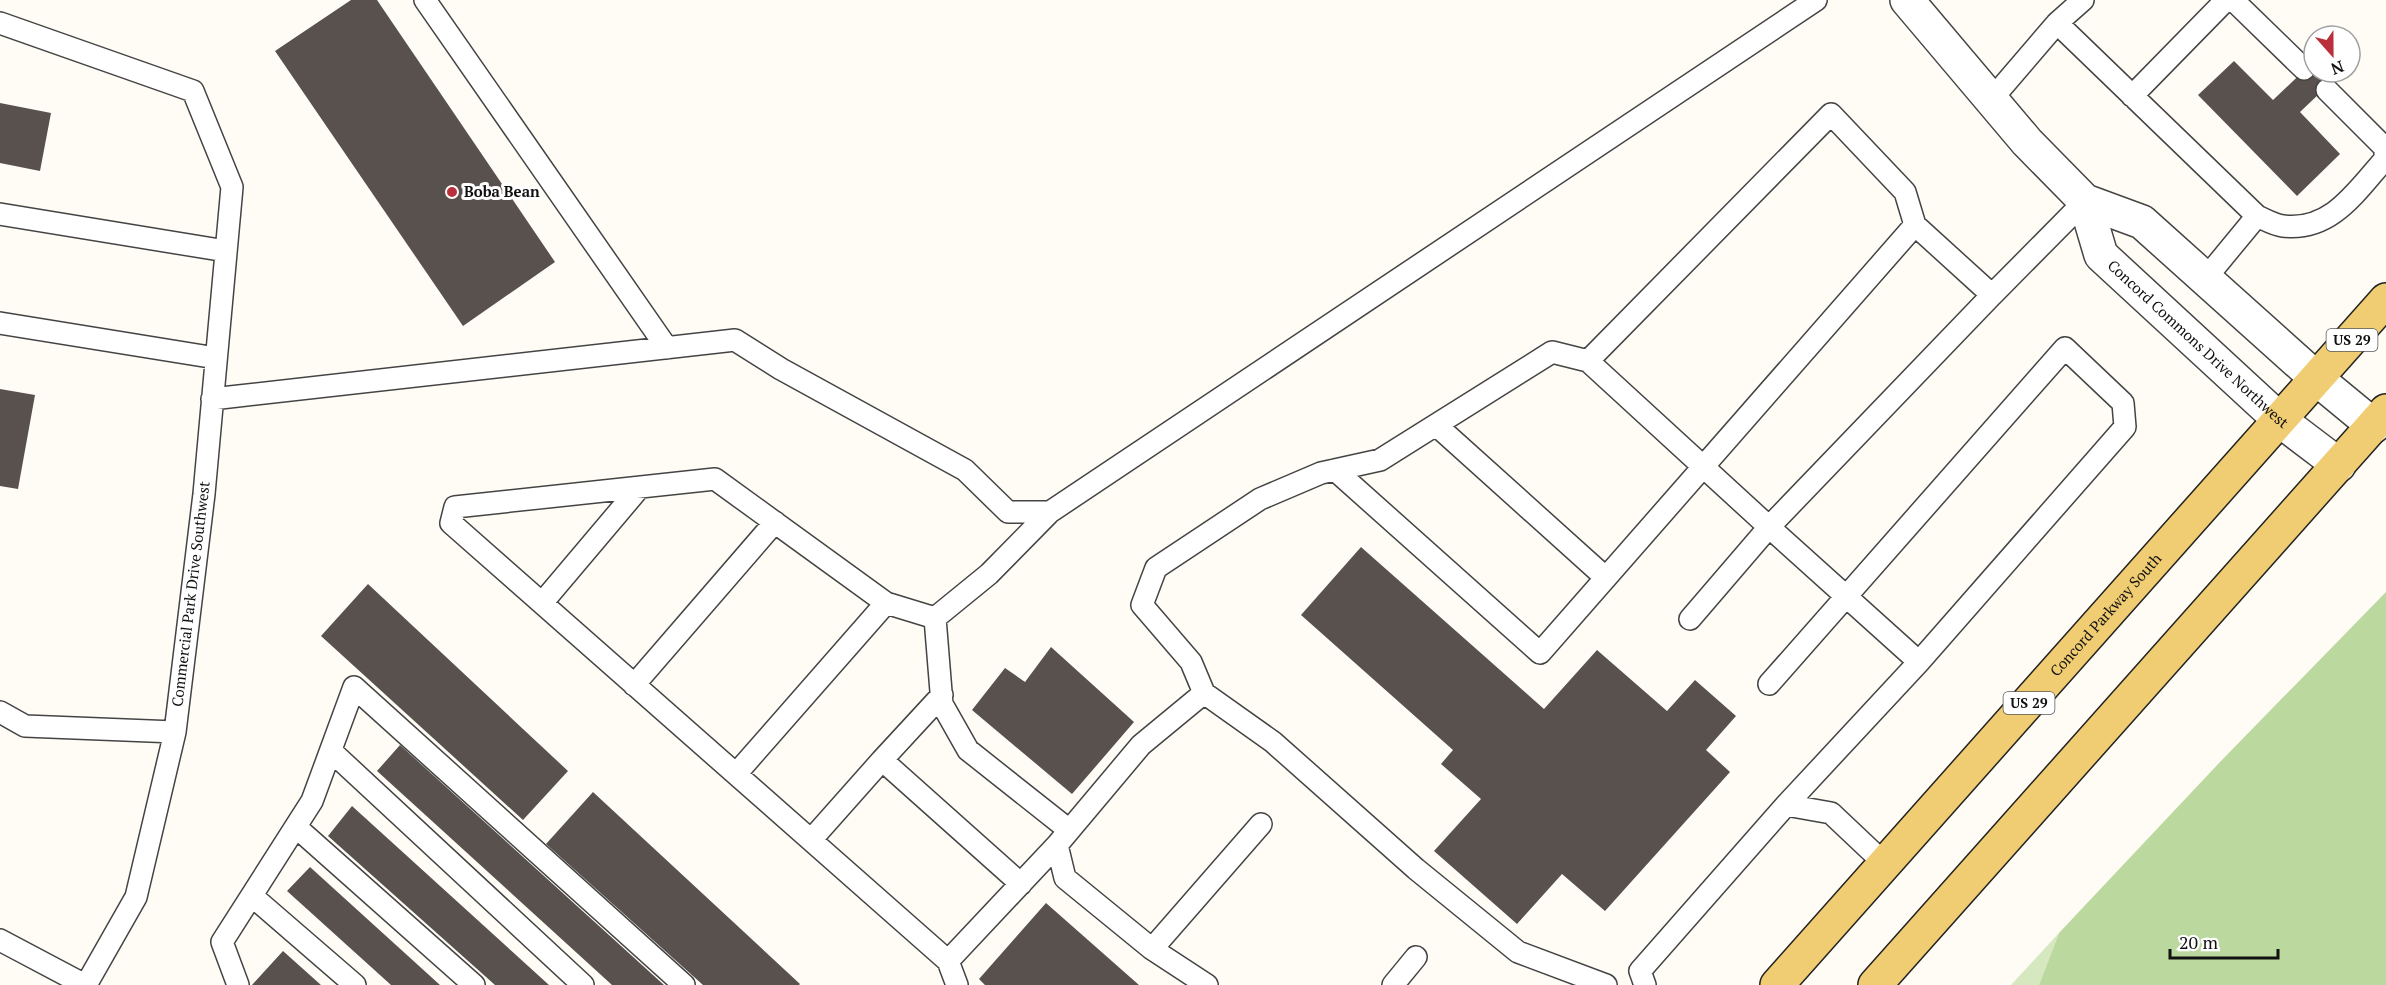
<svg xmlns="http://www.w3.org/2000/svg" width="2386" height="985" viewBox="0 0 2386 985" font-family="'PT Serif',serif">
  <rect width="100%" height="100%" fill="#fefcf5"/>
  <path fill="#d6e8bf" d="M2059,933L2039,985H2011Z"/>
  <path fill="#bbd89f" d="M2386,592V985H2039L2059,933L2220,762Z"/>
  <path fill="#59514d" d="M351,0H377L555,262L463,326L275,51Z
    M2234,61L2273,100L2314,61V72H2342L2300,112L2340,154L2297,196L2198,95Z
    M0,103L51,113L40,171L0,163Z
    M0,389L35,395L18,489L0,486Z
    M1361,547L1544,709L1597,650L1667,711L1695,680L1736,716L1706,750L1730,772L1605,911L1562,874L1517,924L1434,851L1481,799L1441,764L1453,750L1301,615Z
    M368,584L568,771L523,820L321,636Z
    M1051,647L1134,722L1072,794L972,710L1005,668L1025,682Z
    M400,745L664,985H612L377,771Z
    M593,792L800,984L799,985H703L546,844Z
    M352,806L549,985H495L328,836Z
    M310,867L440,985H391L287,891Z
    M1046,903L1139,985H985L979,979Z
    M283,951L321,985H252Z"/>
  <g fill="none" stroke-linecap="round" stroke-linejoin="round">
    <defs>
      <path id="lane" d="M425,0L667,348
        M2233,0L2304,69
        M0,23L193,91L232,187L204,494L175,732L136,897L86,985
        M2057,23L2083,0
        M2132,96L2226,0
        M1991,100L2057,23L2257,216L2205,279
        M0,214L226,251
        M2257,216C2264,219 2274,225 2283,226C2332,232 2357,190 2386,158L2384,147L2327,90
        M1992,295L2085,201
        M0,323L216,358
        M1588,361L1769,527L1690,619
        M212,399L735,340L781,369L965,470L1008,512H1050L1816,0
        M1436,425L1606,578
        M1335,470L1540,653L1915,225
        M542,603L640,487
        M935,618L942,704L968,750L1069,830
        M634,685L775,522
        M1204,693L1191,662L1142,605L1156,568L1260,499L1321,473L1380,460L1552,352L1588,361L1831,114L1905,192L1915,225L1992,295L1769,527L1919,662L2125,427L2123,403L2065,348L1769,684
        M0,712L25,726L175,732
        M331,751L583,985
        M882,760L942,695
        M736,774L886,603
        M1786,805L1919,662
        M296,827L474,985
        M811,840L882,760L1021,884
        M252,896L355,985
        M0,940L85,985
        M1152,949L1261,824
        M948,961L451,523L455,507L715,479L886,603L935,618L989,574L1050,512
        M238,985L222,942L312,801L354,687L684,985
        M957,985L948,961L1057,845
        M1207,985L1152,949L1065,878L1057,845L1141,745L1204,693L1273,742L1416,869L1518,952L1606,985
        M1393,985L1416,957
        M1645,985L1640,971L1786,805L1831,813L1885,864"/>
      <g id="street">
        <path d="M1907,0L2027,142L2085,201L2142,222L2317,379L2374,426"/>
        <path id="s1" d="M2085,201L2101,255L2281,421L2339,465"/>
      </g>
      <g id="primary">
        <path id="s2" d="M1777,985L2386,300"/>
        <path d="M1875,985L2386,411"/>
      </g>
    </defs>
    <use href="#lane" stroke="#444" stroke-width="24"/>
    <use href="#street" stroke="#444" stroke-width="36"/>
    <use href="#primary" stroke="#222" stroke-width="36"/>
    <use href="#lane" stroke="#fff" stroke-width="21"/>
    <use href="#street" stroke="#fff" stroke-width="33"/>
    <use href="#primary" stroke="#f0cd73" stroke-width="33"/>
  </g>
  <circle fill="#b9303c" stroke="#fff" stroke-width="2" cx="452" cy="192" r="6"/>
  <g text-anchor="middle" stroke-width="6" stroke-linejoin="round" paint-order="stroke">
    <g fill="#fff" stroke="#585858" stroke-width="1.5">
      <rect x="2326.5" y="329" width="51" height="22" rx="4.5"/>
      <rect x="2003.5" y="692" width="51" height="22" rx="4.5"/>
    </g>
    <g font-size="14" font-weight="bold" fill="#111">
      <text x="2352" y="345">US 29</text>
      <text x="2029" y="708">US 29</text>
    </g>
    <g font-size="15" font-weight="bold" fill="#111" stroke="#fff" text-anchor="start">
      <text x="464" y="197">Boba Bean</text>
    </g>
    <g font-size="15" fill="#111" stroke="#fff">
      <text dy="5" stroke="none"><textPath href="#s1" startOffset="188">Concord Commons Drive Northwest</textPath></text>
      <text transform="translate(191 594) rotate(-83)" y="5">Commercial Park Drive Southwest</text>
      <text dy="5" stroke="none"><textPath href="#s2" startOffset="495">Concord Parkway South</textPath></text>
    </g>
  </g>
  <g transform="translate(2332 54) rotate(159)"><circle r="28" fill="#ffffff" stroke="#a0a0a0" stroke-width="1.5"/>
  <path d="M0-4.5L10 22L0 15L-10 22Z" fill="#b9303c"/>
  <text y="-9" font-size="16" font-weight="bold" text-anchor="middle" fill="#111111">N</text>
  </g>
  <path d="M2170 949v9h108v-9" fill="none" stroke="#111111" stroke-width="3"/>
  <text x="2179" y="949" font-size="18" fill="#111111" stroke="#ffffff" stroke-width="4.5" paint-order="stroke">20 m</text>
</svg>
